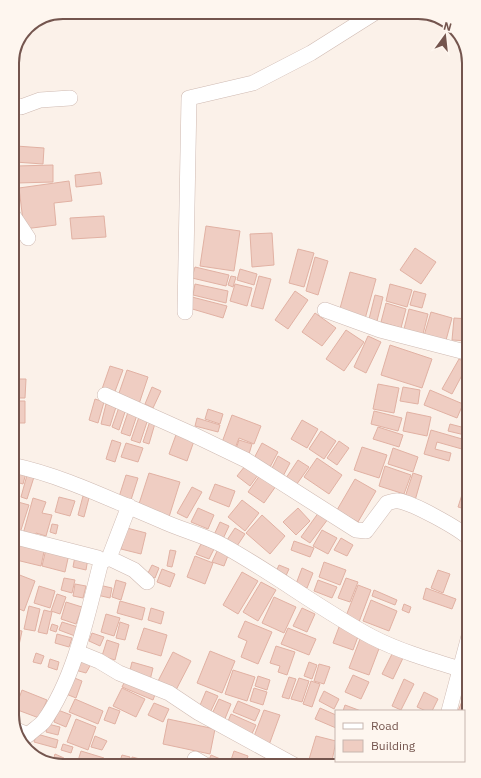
<svg xmlns="http://www.w3.org/2000/svg" width="481" height="778" viewBox="0 0 481 778" font-family="'IBM Plex Sans',sans-serif">
  <rect width="100%" height="100%" fill="#fbf1e9"/>
  <path fill="#efcdc2" stroke="#e1b1a3" d="M16,146L44,148L43,164L15,162Z
    M53,165V182L17,183V166Z
    M100,172L102,184L76,187L75,175Z
    M69,181L72,201L54,203L56,225L24,229L19,188Z
    M104,216L106,237L72,239L70,218Z
    M206,226L240,231L234,271L200,266Z
    M272,233L274,265L252,267L250,234Z
    M415,248L436,262L421,284L400,270Z
    M298,249L314,253L304,287L289,283Z
    M315,257L328,261L318,295L306,291Z
    M195,267L229,275L226,286L192,278Z
    M240,269L257,274L254,285L237,280Z
    M350,272L376,279L365,319L339,312Z
    M231,276L236,277L233,287L228,285Z
    M259,276L271,279L263,309L251,306Z
    M195,284L228,291L226,303L193,295Z
    M235,284L252,288L247,306L230,301Z
    M390,284L412,290L407,307L386,301Z
    M295,291L308,300L288,329L275,320Z
    M414,291L426,294L422,308L410,305Z
    M375,295L383,297L377,321L369,319Z
    M192,297L227,306L223,318L189,308Z
    M386,303L406,309L401,328L381,322Z
    M409,309L428,314L422,338L403,333Z
    M431,312L452,318L445,344L423,339Z
    M315,313L336,328L322,346L302,332Z
    M454,318L469,319V341L452,340Z
    M346,330L364,342L344,371L326,359Z
    M368,336L381,342L366,373L354,367Z
    M390,345L432,359L422,388L381,375Z
    M459,359L468,364L452,394L442,389Z
    M110,366L123,370L114,394L102,389Z
    M127,370L148,377L139,404L118,396Z
    M12,379H26L25,398H12Z
    M378,384L399,388L394,413L373,409Z
    M152,387L161,391L153,408L145,404Z
    M403,387L420,390L418,404L400,401Z
    M430,390L463,404L457,418L424,405Z
    M95,399L104,402L98,423L89,420Z
    M14,401H25V423H13Z
    M106,404L116,407L110,426L101,424Z
    M468,405H469V428L463,426Z
    M119,407L126,409L119,430L112,427Z
    M129,409L138,412L130,436L121,433Z
    M208,409L223,414L220,424L205,419Z
    M374,411L402,418L398,431L371,424Z
    M407,412L431,417L427,436L403,431Z
    M140,414L149,416L140,443L131,440Z
    M232,415L261,426L254,444L239,438L234,451L221,445Z
    M151,418L156,420L149,444L143,442Z
    M197,418L220,425L218,432L195,426Z
    M302,420L318,429L307,448L291,439Z
    M450,424L469,429V436L448,431Z
    M378,427L403,435L399,447L373,439Z
    M431,430L469,441V451L437,442L435,449L451,453L449,461L424,454Z
    M321,431L336,441L324,459L309,449Z
    M177,432L195,438L187,461L169,454Z
    M112,440L121,443L115,462L106,459Z
    M239,440L252,444L249,454L236,449Z
    M339,441L349,448L337,465L327,458Z
    M126,443L143,448L138,462L121,457Z
    M262,443L278,452L268,471L252,462Z
    M362,447L387,455L379,478L354,470Z
    M393,448L418,457L413,472L388,464Z
    M466,453L469,454V469L462,467Z
    M278,456L290,463L281,480L269,474Z
    M317,458L342,475L329,494L304,477Z
    M298,460L309,467L294,488L284,481Z
    M245,466L258,475L250,486L237,476Z
    M385,466L411,475L404,494L379,486Z
    M12,469L26,473L23,484L12,481Z
    M149,473L180,482L169,517L138,507Z
    M413,473L422,476L414,504L404,500Z
    M27,475L34,477L27,499L21,497Z
    M126,475L138,478L130,503L118,500Z
    M260,475L276,486L264,503L248,492Z
    M468,476L469,477V510L458,507Z
    M355,479L376,491L358,522L337,510Z
    M215,484L235,491L229,507L209,499Z
    M192,487L202,492L187,518L177,513Z
    M83,496L89,498L84,517L78,515Z
    M59,497L75,501L70,516L55,512Z
    M33,498L46,502L42,513L52,515L46,536L36,533L35,537L23,534Z
    M242,500L259,513L245,531L228,517Z
    M18,502L29,505L20,533L12,531V521Z
    M198,508L214,515L208,529L191,522Z
    M298,508L310,521L296,535L283,522Z
    M319,512L328,519L310,543L301,537Z
    M262,515L285,536L270,554L246,533Z
    M220,522L229,526L222,541L213,537Z
    M52,524L58,525L56,534L50,532Z
    M127,528L146,533L141,554L121,549Z
    M235,528L245,534L235,549L225,543Z
    M322,530L337,538L328,554L313,546Z
    M341,538L353,545L347,556L334,550Z
    M294,541L314,548L310,557L291,550Z
    M12,544L45,547L41,566L12,559Z
    M201,544L214,549L209,559L196,554Z
    M46,549L69,554L65,572L42,566Z
    M218,549L229,553L224,566L212,562Z
    M170,550L176,551L172,567L167,566Z
    M75,556L88,558L86,570L73,567Z
    M195,556L213,563L205,584L187,577Z
    M324,562L346,570L340,585L319,577Z
    M152,565L159,568L155,578L147,575Z
    M279,565L289,569L285,578L275,574Z
    M302,568L313,573L307,588L296,584Z
    M162,569L175,574L170,587L157,582Z
    M438,570L450,574L443,593L431,588Z
    M12,572L35,581L24,611L12,606Z
    M242,572L258,581L238,614L223,605Z
    M64,578L75,580L72,593L61,590Z
    M346,578L358,582L350,602L338,598Z
    M116,580L126,583L121,600L112,597Z
    M318,580L337,587L332,598L314,591Z
    M261,582L276,590L258,621L243,612Z
    M75,584L86,586L83,598L73,596Z
    M99,585L112,588L110,598L97,595Z
    M358,585L371,590L359,622L346,616Z
    M39,586L55,591L50,608L34,603Z
    M426,588L456,599L452,609L423,599Z
    M374,590L397,600L395,605L372,596Z
    M57,594L66,597L60,614L51,611Z
    M274,597L296,607L284,633L262,623Z
    M371,600L397,611L389,631L363,621Z
    M120,601L145,608L142,620L117,613Z
    M66,602L82,607L76,624L61,619Z
    M404,604L411,607L409,613L402,610Z
    M29,606L40,609L35,631L24,629Z
    M151,608L164,612L161,624L148,620Z
    M302,608L315,614L307,632L293,626Z
    M44,610L52,612L47,634L38,632Z
    M106,614L120,618L114,636L101,632Z
    M245,621L272,632L258,664L241,657L247,641L238,637Z
    M62,622L78,627L75,636L59,630Z
    M120,622L129,625L125,640L116,638Z
    M52,624L58,626L56,632L50,630Z
    M339,627L359,634L353,650L333,643Z
    M144,628L167,635L161,656L137,649Z
    M288,628L316,639L309,655L281,644Z
    M12,629L22,631L18,650L12,649Z
    M92,633L104,637L100,646L89,641Z
    M57,634L72,638L69,647L55,643Z
    M360,639L380,646L369,675L349,668Z
    M107,640L119,644L115,660L102,656Z
    M276,646L295,652L287,675L278,672L280,666L270,663Z
    M210,651L235,661L222,693L197,683Z
    M173,652L191,661L175,692L157,683Z
    M393,652L403,658L393,679L382,674Z
    M36,653L44,656L41,664L33,662Z
    M79,658L91,664L86,673L75,670Z
    M50,659L59,662L57,670L48,667Z
    M132,662L153,668L150,680L129,674Z
    M309,662L317,665L312,679L304,676Z
    M319,664L330,667L324,684L314,681Z
    M233,670L255,677L247,701L225,694Z
    M353,675L369,682L361,699L345,692Z
    M258,676L270,680L267,690L255,686Z
    M72,677L82,681L76,698L66,694Z
    M289,677L296,679L289,699L282,697Z
    M299,678L309,681L302,702L291,699Z
    M126,679L156,692L153,700L122,687Z
    M404,679L414,684L401,710L392,706Z
    M311,681L320,684L312,707L303,704Z
    M122,688L145,699L136,717L113,706Z
    M254,688L267,692L263,705L250,701Z
    M22,690L47,700L39,718L15,709Z
    M206,691L218,696L209,715L198,710Z
    M324,691L339,699L334,709L319,701Z
    M424,692L438,699L432,711H426L417,707Z
    M75,699L103,711L98,724L69,712Z
    M219,699L231,704L224,721L211,716Z
    M463,699L469,701V715L464,733V711H458Z
    M238,701L260,710L255,721L233,712Z
    M154,703L169,709L163,722L148,715Z
    M345,705L361,711H343Z
    M109,707L120,711L115,724L104,720Z
    M320,708L336,715V728L315,719Z
    M58,710L71,715L66,727L54,722Z
    M264,710L280,715L269,745L253,739Z
    M231,714L256,725L251,736L226,726Z
    M76,719L96,727L88,750L67,742Z
    M168,719L215,729L210,754L163,744Z
    M48,724L60,727L58,735L46,732Z
    M37,734L58,740L56,748L34,742Z
    M95,736L107,741L102,750L91,747Z
    M316,736L336,741L331,766H307Z
    M63,744L73,747L71,753L61,750Z
    M81,751L104,758L101,766L77,764Z
    M234,751L248,756L245,766H229Z
    M55,754L64,758L61,766L52,763Z
    M122,755L130,757L128,766L119,764Z
    M211,755L225,761L223,766L208,762Z
    M132,757L140,759L138,766H130Z
    M67,759L77,763L76,766H64Z
    M338,761H357L355,766H335Z"/>
  <g fill="none" stroke-linecap="round" stroke-linejoin="round">
    <defs>
      <path id="minor" d="M12,105L21,107L40,100L70,98
        M12,214L28,238
        M325,310L380,330L469,353
        M185,312L189,98L253,83L311,53L376,12
        M105,395L192,434L246,460L356,530L366,531L387,503C391,502 395,500 399,501C413,503 458,528 469,538
        M12,465C64,476 111,500 160,520C181,530 204,535 224,546C275,574 321,610 372,637C399,651 430,660 460,669
        M12,536L98,558L101,562C88,612 75,678 44,721C40,726 33,730 28,735L16,730
        M109,558L134,570L147,582
        M101,562L109,558L129,506
        M77,652L99,661L119,673L169,693L199,713L296,766
        M449,711L469,636
        M195,759L207,766"/>
    </defs>
    <use href="#minor" stroke="#cfbab2" stroke-width="16"/>
    <use href="#minor" stroke="#fff" stroke-width="15"/>
  </g>
  <path d="M0 0H481V778H0ZM63 19H418A44 44 0 0 1 462 63V715A44 44 0 0 1 418 759H63A44 44 0 0 1 19 715V63A44 44 0 0 1 63 19Z" fill="#fef6ef" fill-rule="evenodd"/>
  <path fill="none" stroke="#74554e" stroke-width="2" d="M63 19H418A44 44 0 0 1 462 63V715A44 44 0 0 1 418 759H63A44 44 0 0 1 19 715V63A44 44 0 0 1 63 19Z"/>
  <rect x="335" y="710" width="130" height="52" fill="#fef6ef" stroke="#c7b6af"/>
  <rect x="343" y="723" width="20" height="6" fill="#ffffff" stroke="#c7b6af"/>
  <text x="371" y="730" font-size="12" fill="#74554e">Road</text>
  <rect x="343" y="740" width="20" height="12" fill="#efcdc2" stroke="#c7b6af"/>
  <text x="371" y="750" font-size="12" fill="#74554e">Building</text>
  <g transform="translate(445 36) rotate(15)" stroke="#fef6ef" stroke-width="3" paint-order="stroke">
  <path d="M0-3L7 15L0 10L-7 15Z" fill="#74554e"/>
  <text y="-6" font-size="11" font-weight="bold" text-anchor="middle" fill="#74554e">N</text>
  </g>
</svg>
